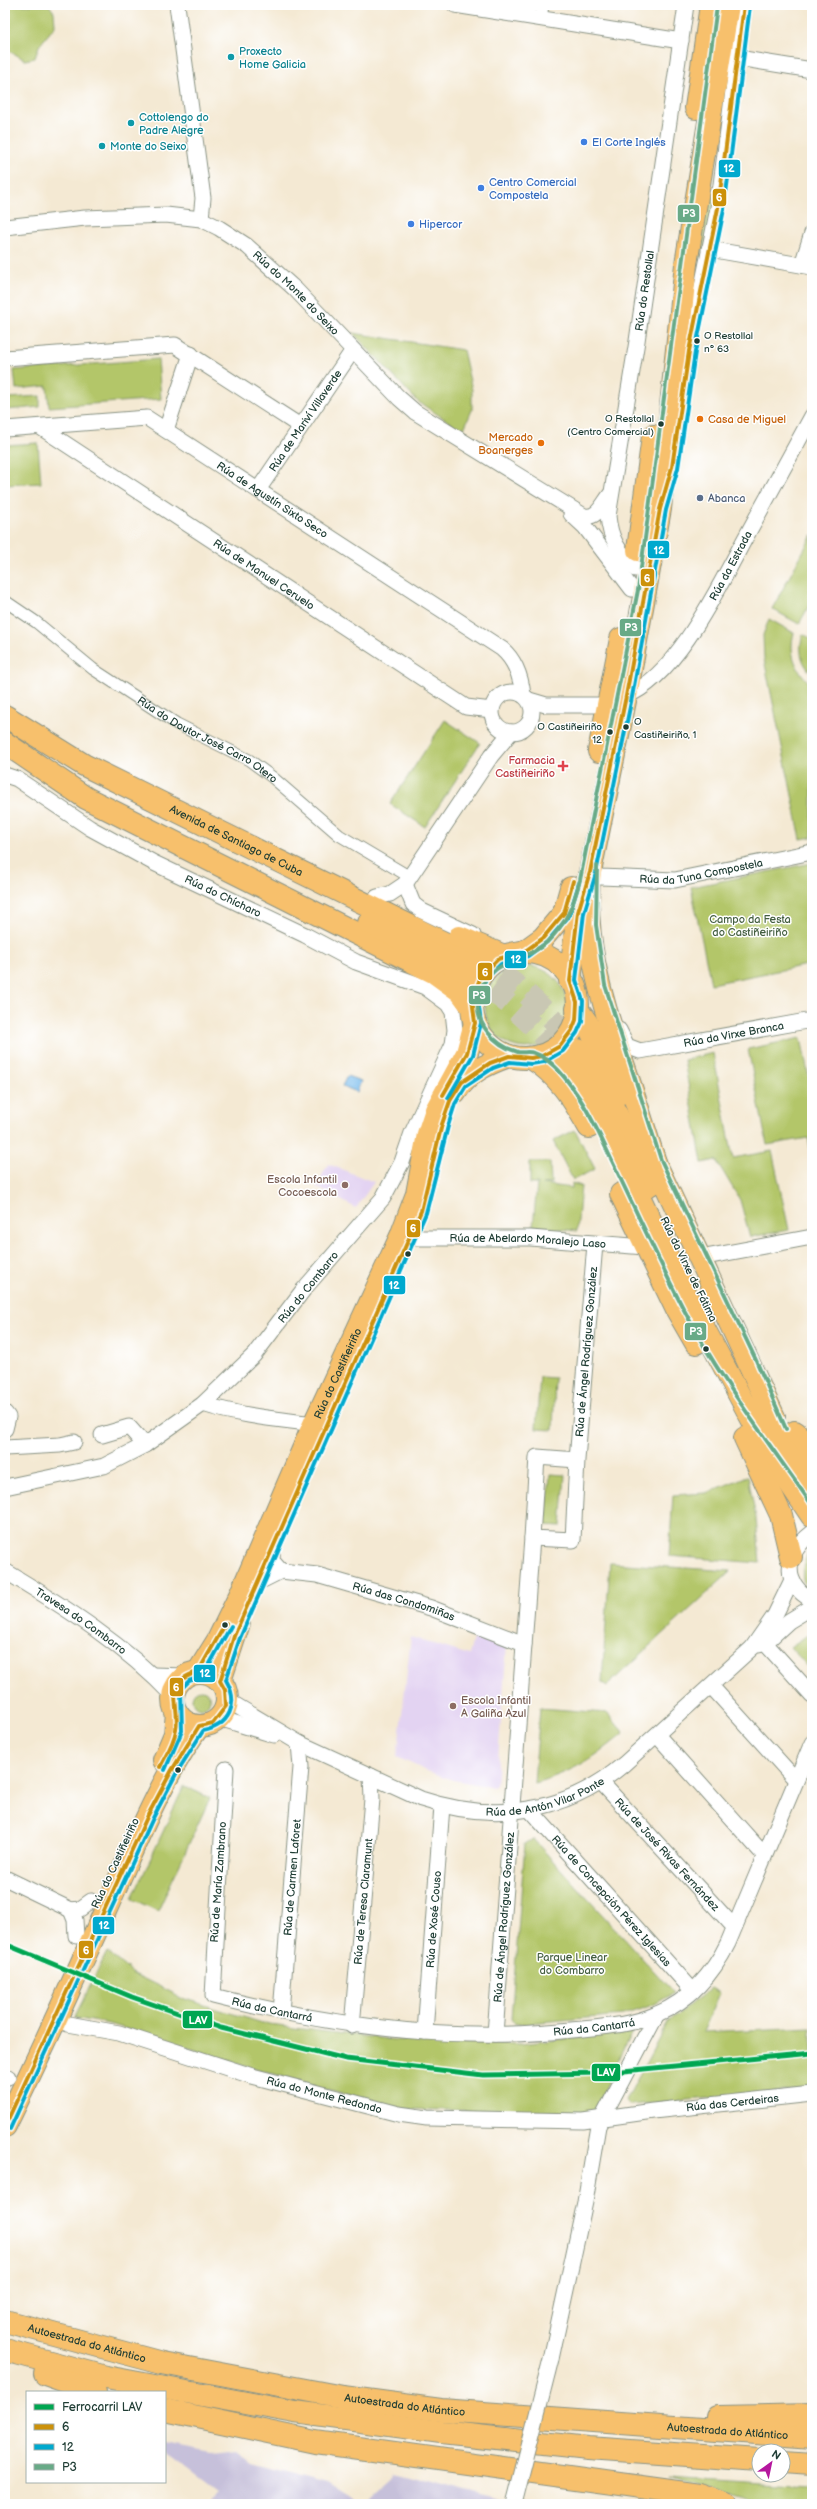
<svg xmlns="http://www.w3.org/2000/svg" width="817" height="2509" viewBox="0 0 817 2509" font-family="'Balsamiq Sans',sans-serif">
  <rect width="100%" height="100%" fill="#fff"/>
  <filter id="ink" filterUnits="userSpaceOnUse"><feTurbulence type="fractalNoise" baseFrequency=".025" numOctaves="2"/><feDisplacementMap in="SourceGraphic" scale="8" xChannelSelector="R" yChannelSelector="G"/><feConvolveMatrix kernelMatrix="1 2 1 2 8 2 1 2 1" color-interpolation-filters="sRGB"/></filter>
  <filter id="wash" filterUnits="userSpaceOnUse"><feTurbulence type="fractalNoise" baseFrequency=".012" numOctaves="4" result="noise"/><feDisplacementMap in="SourceGraphic" scale="16" xChannelSelector="R" yChannelSelector="G"/><feGaussianBlur stdDeviation="0.9" result="paint"/><feColorMatrix in="noise" values="0 0 0 0 0 0 0 0 0 0 0 0 0 0 0 0 0 1.4 0 .05"/><feComposite in="paint" operator="in"/></filter>
  <g filter="url(#wash)">
    <rect width="100%" height="100%" fill="#f4e9d3"/>
    <path fill="#e3d3f2" d="M328,1164L374,1182L356,1208L316,1187Z
      M475,1631L507,1643L496,1785L493,1787L453,1780L427,1771L397,1757L411,1637L469,1655Z"/>
    <path fill="#c6c0da" d="M165,2444L211,2453L237,2450L250,2460L326,2480L362,2503L396,2473L507,2503L211,2504L219,2493L165,2453Z"/>
    <path fill="#b3c669" stroke="#69824e" d="M5,5H49L54,12L55,26L39,46L35,58L25,60L5,48Z
      M706,196L715,198L702,260H695Z
      M353,333L463,350L472,390V410L463,431L417,401Z
      M158,359L161,399L49,407L47,386L16,389L14,370Z
      M5,380L8,398L40,396V407L5,410Z
      M38,443L41,483L5,485V445Z
      M812,535V600L799,624L772,609Z
      M769,619L794,633C788,653 796,671 812,685V837L801,839L764,659L763,635Z
      M803,634L812,639V674C801,663 798,650 803,634Z
      M445,720L480,743L425,827L390,804Z
      M812,863V964L711,984L691,887Z
      M485 1007a41 41 0 1 1 82 0a41 41 0 1 1-82 0Z
      M801,1038L812,1093V1156L808,1138L767,1145L748,1049Z
      M713,1053L733,1158L772,1151L789,1230L750,1237L740,1200L716,1160L702,1163L684,1060Z
      M575,1130L595,1169L573,1180L553,1141Z
      M530,1162H550L551,1183L542,1184L572,1188V1183L581,1186L577,1231L533,1226L537,1184H530Z
      M540,1377L555,1378L553,1430L536,1429Z
      M550,1474L565,1475L561,1526L546,1525Z
      M748,1476L756,1518L760,1563L669,1556L673,1495L706,1493Z
      M812,1542V1591C794,1581 806,1558 812,1542Z
      M610,1563L731,1571L607,1686L602,1682Z
      M812,1632V1671L790,1647Z
      M192 1699a9 9 0 1 1 18 0a9 9 0 1 1-18 0Z
      M540,1708L607,1713L624,1733C593,1759 573,1772 534,1783Z
      M184,1786L210,1798L158,1911L132,1899Z
      M533,1839L674,1993L653,2005L623,2015L515,2024L511,2019L525,1844Z
      M107,1952L132,1973L185,1999L269,2025L396,2040L520,2044L632,2031L594,2110L582,2113L404,2109L310,2085L110,2024L74,2018Z
      M711,1988L720,1993L703,2032L812,2027V2089L630,2105L625,2101L668,2022Z
      M668,2478L812,2487V2504H761Z"/>
    <path fill="#75baec" stroke="#4a7c90" d="M347,1076L361,1081L357,1092L342,1086Z"/>
  </g>
  <g filter="url(#ink)">
    <g fill="none" stroke-linecap="round" stroke-linejoin="round">
      <path stroke="#c9c7b3" stroke-width="22" stroke-dasharray="22 11" stroke-linecap="butt" d="M473,957C519,982 546,1009 578,1050
        M464,971C506,998 533,1024 566,1061"/>
      <defs>
        <g id="pedestrian">
          <path d="M541,19L543,5"/>
          <path id="s1" d="M5,601L36,622L93,669L177,724L249,760L272,777L339,835L410,877"/>
        </g>
        <g id="minor">
          <path d="M177,5L203,198L201,219"/>
          <path d="M455,5L681,41"/>
          <path d="M733,67L738,58L812,70"/>
          <path id="s2" d="M5,227L85,218L166,215L201,219L219,228L247,246L295,289L399,398L415,412L584,516C597,519 603,504 610,495"/>
          <path d="M709,249L812,267"/>
          <path d="M802,265L812,233"/>
          <path d="M5,358L175,345L300,426"/>
          <path d="M683,394L689,351L718,208L744,5"/>
          <path id="s3" d="M40,427L466,707L492,710"/>
          <path id="s4" d="M5,429L147,418L502,649C516,661 521,677 523,695"/>
          <path d="M166,430L191,354"/>
          <path id="s5" d="M258,490L353,350"/>
          <path d="M571,514L585,527L632,589"/>
          <path id="s6" d="M635,569C619,552 610,539 608,516L637,341L686,5"/>
          <circle cx="512" cy="712" r="20"/>
          <path id="s7" d="M626,696C678,676 721,582 748,533C769,494 791,455 812,416"/>
          <path d="M529,700L546,705H607"/>
          <path id="s8" d="M5,775L17,779L90,828L154,863L305,935L356,962L425,987L448,1004L453,1012L455,1030L453,1044L412,1133L402,1162L383,1198L304,1289L254,1355L203,1404L145,1445L104,1466L5,1487"/>
          <path id="s9" d="M590,872L601,877L675,880L812,852"/>
          <path d="M405,884L413,904L422,911L473,935"/>
          <path d="M377,897L390,894L405,884L491,756L511,732"/>
          <path id="s10" d="M619,1030L627,1046L640,1051L812,1020"/>
          <path id="s11" d="M410,1238H530L645,1247"/>
          <path d="M700,1258L812,1237"/>
          <path d="M203,1404C240,1416 276,1419 314,1424"/>
          <path d="M5,1413L8,1417L5,1429"/>
          <path d="M102,1435L129,1427L145,1445"/>
          <path d="M5,1448L60,1445L74,1442"/>
          <path id="s12" d="M577,1460L537,1457L532,1538L573,1540L577,1460L595,1244"/>
          <path d="M812,1533C786,1553 780,1582 812,1600"/>
          <path d="M273,1544L272,1561L281,1571"/>
          <path id="s13" d="M5,1571C65,1607 125,1645 173,1696"/>
          <path id="s14" d="M255,1584L281,1571L317,1575L431,1608L524,1644"/>
          <path d="M765,1643L812,1695"/>
          <path d="M759,1645L765,1643L789,1621L812,1607"/>
          <path d="M153,1675L185,1676"/>
          <path d="M711,1686L796,1780"/>
          <path id="s15" d="M227,1700L299,1743L421,1799C493,1823 565,1814 624,1764L752,1648L775,1615L792,1580"/>
          <path d="M219,1718L274,1735"/>
          <path d="M657,1735L764,1855"/>
          <path id="s16" d="M226,1769L213,1996C330,2026 451,2043 571,2030C600,2027 630,2026 657,2014C689,2001 713,1974 728,1943L812,1743"/>
          <path id="s17" d="M601,1782L734,1927"/>
          <path id="s18" d="M530,1810L693,1991"/>
          <path d="M5,1878L71,1910L80,1909L91,1901"/>
          <path d="M71,1910L75,1920L76,1936"/>
          <path id="s19" d="M281,2012L301,1767L299,1743"/>
          <path id="s20" d="M57,2020L68,2024L119,2033L252,2076L399,2114L427,2118L583,2121L653,2111L812,2094"/>
          <path id="s21" d="M352,2026L372,1799L371,1776"/>
          <path id="s22" d="M425,2032L442,1806"/>
          <path id="s23" d="M495,2034L532,1538"/>
          <path d="M5,2078L8,2077"/>
          <path d="M551,2359L585,2202L598,2126L657,2014"/>
        </g>
        <g id="primary">
          <path d="M696,108L711,5"/>
          <path d="M638,550L653,436"/>
          <path d="M599,751L621,639"/>
          <path d="M525,951L543,938L564,913L571,888"/>
          <circle cx="525" cy="1005" r="53"/>
          <path d="M570,981L578,912L590,872L626,696L660,509L686,264L728,5"/>
          <path d="M455,1093C468,1072 487,1064 509,1056"/>
          <path id="s24" d="M198,1672L218,1640L241,1593L314,1424L401,1236L417,1194L428,1134L436,1110L467,1053L475,1023"/>
          <circle cx="200" cy="1699" r="27"/>
          <path d="M220,1681L239,1623"/>
          <path d="M164,1760L175,1734L177,1713"/>
          <path d="M5,2126C40,2055 73,1982 106,1909C134,1847 159,1782 199,1726"/>
        </g>
        <g id="trunk">
          <path id="s25" d="M5,716L84,765L473,957"/>
          <path d="M5,743L86,798L435,973L460,991L472,1007"/>
          <path d="M590,872C582,933 600,995 619,1052C632,1088 643,1125 655,1162"/>
          <path d="M369,923L464,971"/>
          <path d="M459,937L504,956"/>
          <path d="M577,1009L587,1023L621,1093"/>
          <path d="M578,1050C608,1093 629,1137 649,1185"/>
          <path d="M531,1058C558,1074 573,1099 589,1127"/>
          <path d="M566,1061L585,1088L609,1133L680,1283L771,1455L812,1516"/>
          <path d="M652,1156L774,1417"/>
          <path d="M621,1194L677,1310L696,1343"/>
          <path d="M759,1405L812,1481"/>
          <path d="M795,1432L812,1447"/>
          <path d="M745,1438L781,1515L791,1557"/>
        </g>
        <g id="motorway">
          <path id="s26" d="M5,2321L162,2363L343,2397L441,2410L812,2437"/>
          <path d="M5,2350L106,2377L295,2412L441,2432L588,2448L759,2460"/>
          <path d="M45,2374L95,2392"/>
          <path d="M165,2410L315,2442L699,2495L725,2504"/>
          <path d="M717,2417L812,2415"/>
          <path d="M783,2462L812,2464"/>
        </g>
      </defs>
      <use href="#pedestrian" stroke="#8a9384" stroke-width="13"/>
      <use href="#minor" stroke="#8a9384" stroke-width="17"/>
      <use href="#primary" stroke="#8a9384" stroke-width="24"/>
      <use href="#trunk" stroke="#8a9384" stroke-width="24"/>
      <use href="#motorway" stroke="#8a9384" stroke-width="24"/>
      <use href="#pedestrian" stroke="#fff" stroke-width="11"/>
      <use href="#minor" stroke="#fff" stroke-width="15"/>
      <use href="#primary" stroke="#f7c06c" stroke-width="22"/>
      <use href="#trunk" stroke="#f7c06c" stroke-width="22"/>
      <use href="#motorway" stroke="#f7c06c" stroke-width="22"/>
      <defs>
        <path id="minor-bridge" d="M514,2504L551,2359"/>
      </defs>
      <use href="#minor-bridge" stroke="#8a9384" stroke-width="17" stroke-linecap="butt"/>
      <use href="#minor-bridge" stroke="#fff" stroke-width="15"/>
      <defs>
        <path id="bus-1" d="M443,1095L467,1053L475,1023L472,999L481,976L498,959L525,951L543,938L564,913L573,881
          M160,1767C166,1755 174,1743 176,1730C181,1703 161,1682 198,1672L226,1623
          M5,2126L148,1815L172,1770L199,1726L213,1723L226,1706L225,1690L220,1681L234,1636L421,1211L442,1124L450,1101L462,1082L490,1063L509,1056L531,1058L542,1056L560,1046L572,1030L576,1020L577,1002L570,981L578,912L590,872L626,696L660,509L672,467L689,351L718,208L744,5"/>
        <path id="bus-2" d="M448,1098L473,1055L481,1023L478,1000L486,979L501,964L528,956L547,942L569,916L579,883
          M165,1770L182,1731L181,1689L189,1681L203,1676L231,1626
          M10,2129L153,1818L177,1772L203,1731C229,1726 240,1704 226,1680L240,1638L426,1213L448,1126L455,1104L466,1086L493,1068L510,1062L531,1064L544,1062L563,1051L577,1033L582,1022L583,1001L576,980L584,913L596,873L632,697L666,510L678,468L695,352L724,209L750,6"/>
        <path id="bus-3" d="M717,6L638,590L580,880C573,906 567,923 547,942C524,964 484,958 478,1000C475,1024 495,1046 518,1052C523,1053 529,1051 534,1053C552,1059 566,1078 576,1093C591,1114 602,1140 613,1163C636,1211 658,1259 682,1306C718,1377 767,1440 812,1505
          M597,866L596,925L605,985L661,1160L755,1358L786,1429"/>
      </defs>
      <use href="#bus-1" stroke="#fff" stroke-width="7"/>
      <use href="#bus-2" stroke="#fff" stroke-width="7"/>
      <use href="#bus-3" stroke="#fff" stroke-width="7"/>
      <use href="#bus-1" stroke="#cc910a" stroke-width="4"/>
      <use href="#bus-2" stroke="#00a9ce" stroke-width="4"/>
      <use href="#bus-3" stroke="#68aa87" stroke-width="4"/>
      <defs>
        <path id="rail-1" d="M5,1944L132,1997L221,2028L346,2059L483,2075L602,2073L812,2053"/>
      </defs>
      <use href="#rail-1" stroke="#fff" stroke-width="8"/>
      <use href="#rail-1" stroke="#00a651" stroke-width="5"/>
    </g>
  </g>
  <g fill="#0f9aa8" stroke="#fff" stroke-width="1.5">
    <circle cx="231" cy="57" r="4"/>
    <circle cx="131" cy="123" r="4"/>
    <circle cx="102" cy="146" r="4"/>
  </g>
  <g fill="#3f7fe0" stroke="#fff" stroke-width="1.5">
    <circle cx="584" cy="142" r="4"/>
    <circle cx="481" cy="188" r="4"/>
    <circle cx="411" cy="224" r="4"/>
  </g>
  <g fill="#1f3d34" stroke="#fff" stroke-width="1.5">
    <circle cx="697" cy="341" r="3.5"/>
    <circle cx="661" cy="424" r="3.5"/>
    <circle cx="626" cy="727" r="3.5"/>
    <circle cx="610" cy="732" r="3.5"/>
    <circle cx="408" cy="1254" r="3.5"/>
    <circle cx="706" cy="1349" r="3.5"/>
    <circle cx="225" cy="1625" r="3.5"/>
    <circle cx="178" cy="1770" r="3.5"/>
  </g>
  <g fill="#e8710a" stroke="#fff" stroke-width="1.5">
    <circle cx="700" cy="419" r="4"/>
    <circle cx="541" cy="443" r="4"/>
  </g>
  <circle fill="#5c6f8a" stroke="#fff" stroke-width="1.5" cx="700" cy="498" r="4"/>
  <path fill="#e0444e" stroke="#fff" stroke-width="1.5" d="M561 760h4v4h4v4h-4v4h-4v-4h-4v-4h4z"/>
  <g fill="#8d6e63" stroke="#fff" stroke-width="1.5">
    <circle cx="345" cy="1185" r="4"/>
    <circle cx="453" cy="1706" r="4"/>
  </g>
  <g text-anchor="middle" stroke-width="3" stroke-linejoin="round" paint-order="stroke">
    <g font-size="10" fill="#1f3d34" stroke="#fff" text-anchor="start">
      <text x="704" y="339">O Restollal<tspan x="704" dy="13">n° 63</tspan></text>
      <text x="654" y="422" text-anchor="end">O Restollal<tspan x="654" dy="13">(Centro Comercial)</tspan></text>
      <text x="634" y="725">O<tspan x="634" dy="13">Castiñeiriño, 1</tspan></text>
      <text x="602" y="730" text-anchor="end">O Castiñeiriño<tspan x="602" dy="13">12</tspan></text>
    </g>
    <g font-size="11" fill="#0d838f" stroke="#fff" text-anchor="start">
      <text x="239" y="55">Proxecto<tspan x="239" dy="13">Home Galicia</tspan></text>
      <text x="139" y="121">Cottolengo do<tspan x="139" dy="13">Padre Alegre</tspan></text>
      <text x="110" y="150">Monte do Seixo</text>
    </g>
    <g font-size="11" fill="#366cbe" stroke="#fff" text-anchor="start">
      <text x="592" y="146">El Corte Inglés</text>
      <text x="489" y="186">Centro Comercial<tspan x="489" dy="13">Compostela</tspan></text>
      <text x="419" y="228">Hipercor</text>
    </g>
    <g font-size="11" fill="#1f3d34" stroke="#fff">
      <text dy="4" stroke="none"><textPath href="#s6" startOffset="289">Rúa do Restollal</textPath></text>
      <text dy="4" stroke="none"><textPath href="#s2" startOffset="318">Rúa do Monte do Seixo</textPath></text>
      <text dy="4" stroke="none"><textPath href="#s5" startOffset="84">Rúa de Mariví Villaverde</textPath></text>
      <text dy="4" stroke="none"><textPath href="#s4" startOffset="292">Rúa de Agustín Sixto Seco</textPath></text>
      <text dy="4" stroke="none"><textPath href="#s7" startOffset="170">Rúa da Estrada</textPath></text>
      <text dy="4" stroke="none"><textPath href="#s3" startOffset="268">Rúa de Manuel Ceruelo</textPath></text>
      <text dy="4" stroke="none"><textPath href="#s1" startOffset="246">Rúa do Doutor José Carro Otero</textPath></text>
      <text dy="4" stroke="none"><textPath href="#s25" startOffset="263">Avenida de Santiago de Cuba</textPath></text>
      <text dy="4" stroke="none"><textPath href="#s9" startOffset="113">Rúa da Tuna Compostela</textPath></text>
      <text dy="4" stroke="none"><textPath href="#s8" startOffset="250">Rúa do Chícharo</textPath></text>
      <text dy="4" stroke="none"><textPath href="#s10" startOffset="127">Rúa da Virxe Branca</textPath></text>
      <text dy="4" stroke="none"><textPath href="#s11" startOffset="118">Rúa de Abelardo Moralejo Laso</textPath></text>
      <text transform="translate(689 1269) rotate(64)" y="4">Rúa da Virxe de Fátima</text>
      <text transform="translate(308 1287) rotate(-51)" y="4">Rúa do Combarro</text>
      <text dy="4" stroke="none"><textPath href="#s12" startOffset="351">Rúa de Ángel Rodríguez González</textPath></text>
      <text dy="4" stroke="none"><textPath href="#s24" startOffset="330">Rúa do Castiñeiriño</textPath></text>
      <text dy="4" stroke="none"><textPath href="#s14" startOffset="156">Rúa das Condomiñas</textPath></text>
      <text dy="4" stroke="none"><textPath href="#s13" startOffset="91">Travesa do Combarro</textPath></text>
      <text dy="4" stroke="none"><textPath href="#s15" startOffset="346">Rúa de Antón Vilar Ponte</textPath></text>
      <text dy="4" stroke="none"><textPath href="#s17" startOffset="98">Rúa de José Rivas Fernández</textPath></text>
      <text transform="translate(115 1863) rotate(-65)" y="4">Rúa do Castiñeiriño</text>
      <text dy="4" stroke="none"><textPath href="#s19" startOffset="135">Rúa de Carmen Laforet</textPath></text>
      <text transform="translate(218 1882) rotate(-86)" y="4">Rúa de María Zambrano</text>
      <text dy="4" stroke="none"><textPath href="#s21" startOffset="125">Rúa de Teresa Claramunt</textPath></text>
      <text dy="4" stroke="none"><textPath href="#s18" startOffset="122">Rúa de Concepción Pérez Iglesias</textPath></text>
      <text dy="4" stroke="none"><textPath href="#s23" startOffset="117">Rúa de Ángel Rodríguez González</textPath></text>
      <text dy="4" stroke="none"><textPath href="#s22" startOffset="113">Rúa de Xosé Couso</textPath></text>
      <text dy="4" stroke="none"><textPath href="#s16" startOffset="288">Rúa da Cantarrá</textPath></text>
      <text dy="4" stroke="none"><textPath href="#s16" startOffset="612">Rúa da Cantarrá</textPath></text>
      <text dy="4" stroke="none"><textPath href="#s20" startOffset="278">Rúa do Monte Redondo</textPath></text>
      <text dy="4" stroke="none"><textPath href="#s20" startOffset="690">Rúa das Cerdeiras</textPath></text>
      <text dy="4" stroke="none"><textPath href="#s26" startOffset="85">Autoestrada do Atlántico</textPath></text>
      <text dy="4" stroke="none"><textPath href="#s26" startOffset="409">Autoestrada do Atlántico</textPath></text>
      <text dy="4" stroke="none"><textPath href="#s26" startOffset="733">Autoestrada do Atlántico</textPath></text>
    </g>
    <g font-size="11" fill="#c56008" stroke="#fff" text-anchor="start">
      <text x="708" y="423">Casa de Miguel</text>
      <text x="533" y="441" text-anchor="end">Mercado<tspan x="533" dy="13">Boanerges</tspan></text>
    </g>
    <g font-size="11" fill="#4e5e75" stroke="#fff" text-anchor="start">
      <text x="708" y="502">Abanca</text>
    </g>
    <g font-size="11" fill="#be3a42" stroke="#fff" text-anchor="end">
      <text x="555" y="764">Farmacia<tspan x="555" dy="13">Castiñeiriño</tspan></text>
    </g>
    <g font-size="11" fill="#445f41" stroke="#fff">
      <text x="750" y="923">Campo da Festa<tspan x="750" dy="13">do Castiñeiriño</tspan></text>
      <text x="572" y="1961">Parque Linear<tspan x="572" dy="13">do Combarro</tspan></text>
    </g>
    <g font-size="11" fill="#785e54" stroke="#fff" text-anchor="end">
      <text x="337" y="1183">Escola Infantil<tspan x="337" dy="13">Cocoescola</tspan></text>
      <text x="461" y="1704" text-anchor="start">Escola Infantil<tspan x="461" dy="13">A Galiña Azul</tspan></text>
    </g>
  </g>
  <g stroke="#fff" stroke-width="1.5">
    <rect x="718" y="159" width="23" height="19" rx="4" fill="#00a9ce"/>
    <rect x="712" y="188" width="15" height="19" rx="4" fill="#cc910a"/>
    <rect x="677" y="204" width="23" height="19" rx="4" fill="#68aa87"/>
    <rect x="647" y="540" width="23" height="19" rx="4" fill="#00a9ce"/>
    <rect x="640" y="568" width="15" height="19" rx="4" fill="#cc910a"/>
    <rect x="619" y="618" width="23" height="19" rx="4" fill="#68aa87"/>
    <rect x="504" y="950" width="23" height="19" rx="4" fill="#00a9ce"/>
    <rect x="477" y="962" width="16" height="19" rx="4" fill="#cc910a"/>
    <rect x="468" y="985" width="23" height="20" rx="4" fill="#68aa87"/>
    <rect x="406" y="1219" width="15" height="19" rx="4" fill="#cc910a"/>
    <rect x="383" y="1275" width="23" height="20" rx="4" fill="#00a9ce"/>
    <rect x="684" y="1322" width="23" height="19" rx="4" fill="#68aa87"/>
    <rect x="193" y="1664" width="23" height="19" rx="4" fill="#00a9ce"/>
    <rect x="169" y="1677" width="15" height="20" rx="4" fill="#cc910a"/>
    <rect x="92" y="1916" width="23" height="19" rx="4" fill="#00a9ce"/>
    <rect x="78" y="1940" width="16" height="19" rx="4" fill="#cc910a"/>
    <rect x="182" y="2010" width="31" height="19" rx="4" fill="#00a651"/>
    <rect x="591" y="2063" width="30" height="19" rx="4" fill="#00a651"/>
  </g>
  <g font-size="11" text-anchor="middle" font-weight="bold" fill="#fff">
    <text x="729" y="172">12</text>
    <text x="719" y="201">6</text>
    <text x="689" y="217">P3</text>
    <text x="659" y="554">12</text>
    <text x="647" y="582">6</text>
    <text x="631" y="631">P3</text>
    <text x="516" y="963">12</text>
    <text x="485" y="976">6</text>
    <text x="479" y="999">P3</text>
    <text x="413" y="1232">6</text>
    <text x="394" y="1289">12</text>
    <text x="696" y="1335">P3</text>
    <text x="205" y="1677">12</text>
    <text x="176" y="1691">6</text>
    <text x="104" y="1929">12</text>
    <text x="86" y="1954">6</text>
    <text x="198" y="2024">LAV</text>
    <text x="606" y="2076">LAV</text>
  </g>
  <rect width="817" height="2509" fill="none" stroke="#fff" stroke-width="20"/>
  <rect x="26" y="2391" width="140" height="92" fill="#ffffff" stroke="#a5b1ae"/>
  <rect x="34" y="2404" width="20" height="6" fill="#00a651" stroke="#a5b1ae"/>
  <text x="62" y="2411" font-size="12" fill="#1f3d34">Ferrocarril LAV</text>
  <rect x="34" y="2424" width="20" height="6" fill="#cc910a" stroke="#a5b1ae"/>
  <text x="62" y="2431" font-size="12" fill="#1f3d34">6</text>
  <rect x="34" y="2444" width="20" height="6" fill="#00a9ce" stroke="#a5b1ae"/>
  <text x="62" y="2451" font-size="12" fill="#1f3d34">12</text>
  <rect x="34" y="2464" width="20" height="6" fill="#68aa87" stroke="#a5b1ae"/>
  <text x="62" y="2471" font-size="12" fill="#1f3d34">P3</text>
  <g transform="translate(771 2463) rotate(33)"><circle r="19" fill="#ffffff" stroke="#a5b1ae"/>
  <path d="M0-3L7 15L0 10L-7 15Z" fill="#b5179e"/>
  <text y="-6" font-size="11" font-weight="bold" text-anchor="middle" fill="#1f3d34">N</text>
  </g>
</svg>
